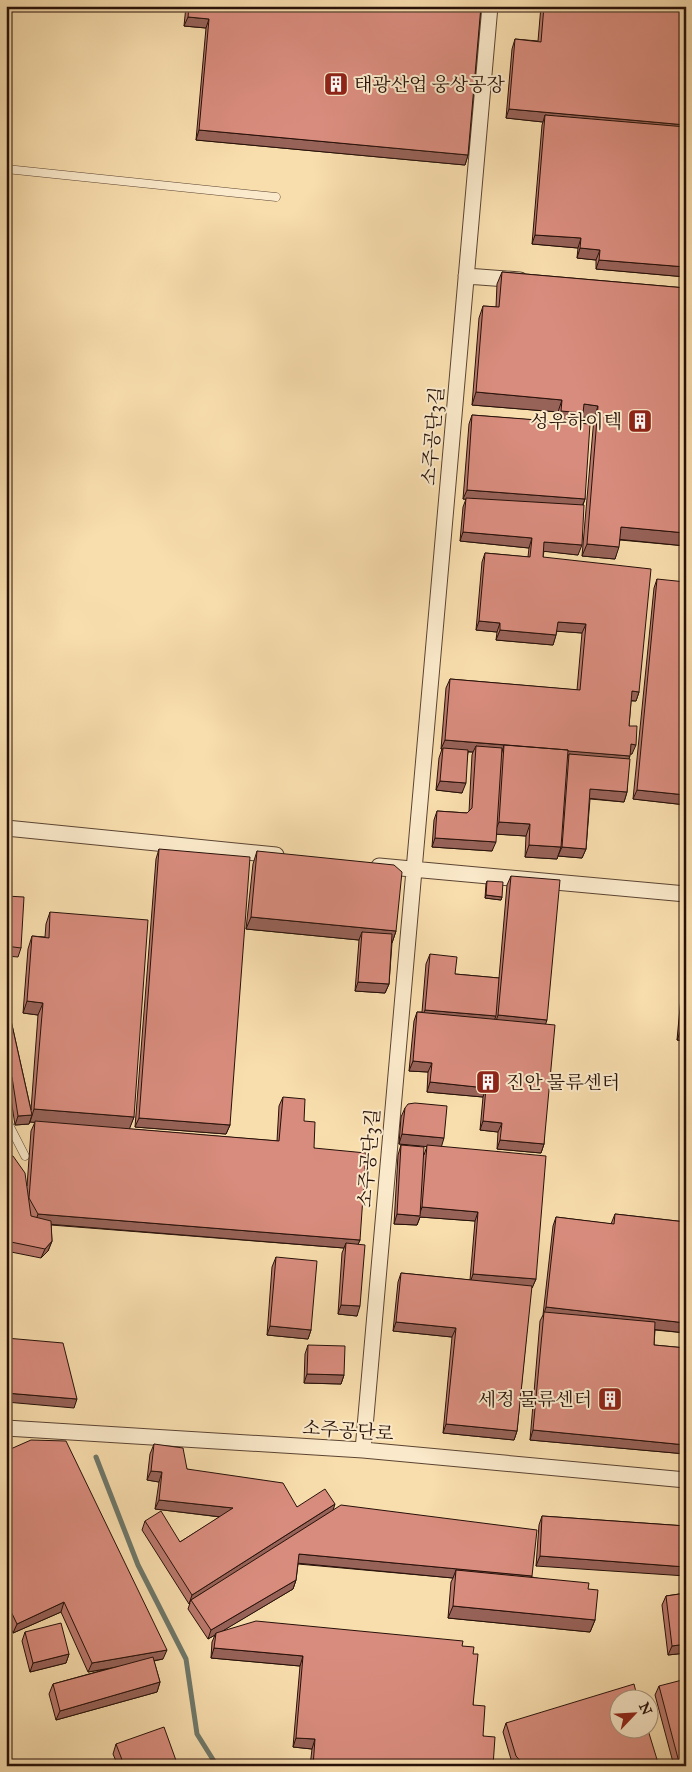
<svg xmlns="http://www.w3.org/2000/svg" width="692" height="1772" viewBox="0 0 692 1772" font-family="'IM FELL Great Primer','Noto Serif KR',serif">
  <rect width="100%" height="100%" fill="#f8ddad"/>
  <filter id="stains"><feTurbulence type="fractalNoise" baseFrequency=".004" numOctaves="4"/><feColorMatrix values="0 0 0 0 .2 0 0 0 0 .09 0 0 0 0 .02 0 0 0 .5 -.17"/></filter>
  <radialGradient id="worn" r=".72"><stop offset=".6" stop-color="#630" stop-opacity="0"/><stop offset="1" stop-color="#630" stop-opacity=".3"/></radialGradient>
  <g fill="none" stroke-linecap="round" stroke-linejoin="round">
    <path stroke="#6e786a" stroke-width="5" d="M96,1457L138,1565L186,1659L197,1734L217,1766"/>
    <defs>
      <path id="service" d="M6,169L276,197
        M6,1119L25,1156"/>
      <path id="minor" d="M466,276L520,280
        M6,828L276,855
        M379,866L686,894
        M6,1428L363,1450L686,1480
        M363,1450L490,6"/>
    </defs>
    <use href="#service" stroke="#5b4432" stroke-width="9"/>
    <use href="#minor" stroke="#5b4432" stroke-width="17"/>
    <use href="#service" stroke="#fae9ca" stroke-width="8"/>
    <use href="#minor" stroke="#fae9ca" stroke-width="15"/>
  </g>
  <path fill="#ba786c" stroke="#271109" d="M186,6H481L468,155L465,165L196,140L206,28L184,26Z
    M541,6H686V277L596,269V260L577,258L578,248L532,244L542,125L543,122L506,118L512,49L515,39L538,41Z
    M502,272L686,288V546L620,540L615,559L582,556L594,418L582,417L580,424L585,499L583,505L578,555L544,551L543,557L639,692L636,701H631L629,726L632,754H630L629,758L627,792L624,802L590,799L586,849L582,858L558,856V855L557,859L525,857L526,836L496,834L492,851L432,847L434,820L437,811L467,813L469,812L472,755L473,752H468L462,793L436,790L439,758L442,749H441L446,688L450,679L577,690L582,633L557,631L553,645L496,640L497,632L476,630L482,562L485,553L528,557L529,548L460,541L463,507L466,499H463L469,424L472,415L557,422L558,412L472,405L479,318L483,306L496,307L497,284Z
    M657,579L686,805L633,799L654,588Z
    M159,849L230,1125L226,1134L135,1127L156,859Z
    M257,851L396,931L392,943L389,984L385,993L355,991L359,940L246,929L253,864Z
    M511,876L545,1024L544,1144L541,1153L497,1149L498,1132L480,1130L483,1097L427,1092L428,1072L409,1071L414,1021L417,1012H422L426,964L430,954L455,974L499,978L507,885Z
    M487,881L502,897L501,900L485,898L486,884Z
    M6,896L21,948L18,957L6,956Z
    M50,912L134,1117L129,1129L277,1141L279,1106L283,1097L304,1121L314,1148L360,1240L358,1244L357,1316L338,1314L342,1253L344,1248L51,1225L52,1241L48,1251L41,1258L6,1251V1155L27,1186L31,1131L35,1122H30V1120L29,1124L15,1125L9,1086L6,998L31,1110L38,1015L23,1013L28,949L32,936L45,937L46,924Z
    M686,952V1041L677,1040L685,954Z
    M405,1108L441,1147L536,1279L532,1288H531L517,1431L514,1440L443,1433L452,1337L393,1331L398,1282L401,1273L470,1280L475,1221L420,1217L417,1225L394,1224L398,1155L401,1145L424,1155L427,1146L399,1144L401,1117Z
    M615,1214L686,1222V1333L655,1330L654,1345L686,1348V1454L530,1440L540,1321L543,1315L553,1226L556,1217L611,1224Z
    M276,1257L311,1330L308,1339L267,1335L272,1267Z
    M308,1345L344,1375L341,1384L304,1383L305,1354Z
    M154,1444L187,1469L297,1507L333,1510L532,1577L588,1589L595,1620L590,1632L448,1618L451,1582L453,1578L298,1564L296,1580L293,1589L222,1631L462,1646L473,1654V1705L493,1766H310L312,1749L293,1747L300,1666L211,1658L212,1642L215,1635L208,1639L188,1609L190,1603L189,1604L142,1530L145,1521L180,1542L220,1517L155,1509L159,1482L147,1480L150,1454Z
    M6,1451L163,1659L154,1661L160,1682L157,1692L56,1720L49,1694L53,1684L107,1669L88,1672L61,1612L13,1633L6,1618Z
    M542,1516L686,1526L536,1566L539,1525Z
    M686,1593V1653L668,1655L662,1605L666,1596Z
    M25,1632L69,1654L66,1663L30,1672L22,1641Z
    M659,1686L686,1766H674L655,1695Z
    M506,1723L659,1766H513L503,1732Z
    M116,1744L178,1766H118L113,1754Z"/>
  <path fill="#976258" stroke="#271109" d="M188,17L209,19L206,28L184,26Z
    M509,109L686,125V135L545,115L543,122L506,118Z
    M199,130L468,155L465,165L196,140Z
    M535,235L581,238L578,248L532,244Z
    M580,248L600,250L596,260L577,258Z
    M599,260L686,267V277L596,269Z
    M476,392L562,400L558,412L472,405Z
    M584,404L598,406L594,418L582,417L579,426L557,424L561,411Z
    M467,490L585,499L581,509L463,499Z
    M621,527L686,533V546L616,539Z
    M463,532L532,538L529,548L460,541Z
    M544,542L582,545L578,555L541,551Z
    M587,544L619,547L615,559L582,556Z
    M479,621L500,623L497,632L476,630Z
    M558,622L586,624L582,633L554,631Z
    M500,630L556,635L553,645L496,640Z
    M632,691L639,692L636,701L628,700Z
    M445,740L504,745L501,755L476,746L473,752L441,749Z
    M631,744L636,745L632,754H627Z
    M504,745L630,756L626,766L569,754L566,760Z
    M440,781L466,783L462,793L436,790Z
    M590,789L627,792L624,802L587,798Z
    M637,790L686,795V805L633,799Z
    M499,822L530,824L526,836L494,834Z
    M435,838L496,842L492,851L432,847Z
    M529,845L561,847L557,859L525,857Z
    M562,847L586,849L582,858L558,856Z
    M486,895L502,897L501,900L485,898Z
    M251,917L396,931L392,943L362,932L359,940L246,929Z
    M358,982L389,984L385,993L355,991Z
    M27,1001L43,1003L38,1015L23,1013Z
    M425,1010L496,1016L492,1026L421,1019Z
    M498,1015L547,1020L544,1029L495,1024Z
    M681,1030L686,1031V1041L677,1040Z
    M413,1061L432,1063L428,1072L409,1071Z
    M6,1076L12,1077L9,1086H6Z
    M430,1082L486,1088L483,1097L427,1092Z
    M34,1109L134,1117L129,1130L30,1122Z
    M32,1115L29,1124L15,1125L18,1116Z
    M139,1118L230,1125L226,1134L135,1127Z
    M483,1121L502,1123L498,1132L480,1130Z
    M402,1134L444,1138L441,1148L399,1144Z
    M500,1140L544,1144L541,1153L497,1149Z
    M422,1207L478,1212L475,1221L420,1217L417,1225L394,1224L397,1214L419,1216Z
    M38,1214L360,1240L356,1249L346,1243L344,1248L35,1223Z
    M52,1241L48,1251L41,1258L45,1249Z
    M473,1274L536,1279L532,1288L470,1283Z
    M341,1305L360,1306L357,1316L338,1314Z
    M546,1307L686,1323V1333L543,1317Z
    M396,1322L456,1328L452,1337L393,1331Z
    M270,1326L311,1330L308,1339L267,1335Z
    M307,1374L344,1375L341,1384L304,1383Z
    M6,1393L77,1399L74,1408L6,1402Z
    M446,1424L517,1431L514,1440L443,1433Z
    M533,1430L686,1445V1454L530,1440Z
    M151,1471L162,1472L159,1482L147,1480Z
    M159,1500L233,1508L230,1518L155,1509Z
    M335,1504L332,1514L191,1600L189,1604L192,1595Z
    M299,1554L532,1576L529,1585L456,1570L453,1578L296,1563Z
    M540,1556L686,1567V1576L536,1566Z
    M296,1580L293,1589L216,1635V1633L215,1635L208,1639L211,1630Z
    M64,1602L61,1612L13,1633L17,1624Z
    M453,1606L595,1620L590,1632L448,1618Z
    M686,1644V1653L668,1655L672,1646Z
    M214,1648L303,1656L300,1666L211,1658Z
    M167,1650L163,1659L88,1672L92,1663Z
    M69,1654L66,1663L30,1672L33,1663Z
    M160,1682L157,1692L56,1720L60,1711Z
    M296,1738L315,1739L312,1749L293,1747Z"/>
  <path fill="#d88c7d" stroke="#271109" d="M189,6H481L468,155L199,130L209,19L188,17Z
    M544,6H686V125L509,109L515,39L541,42Z
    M545,115L686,127V267L599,260L600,250L580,248L581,238L535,235Z
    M502,272L686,288V533L621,527L619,547L587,544L598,406L584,404L583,413L561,411L562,400L476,392L483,306L499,307Z
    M472,415L590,424L585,499L467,490Z
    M466,498L584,505L582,545L544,542L543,557L651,569L639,692L632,691L629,726H637L636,745L631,744L630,756L568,751V750L445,740L450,679L580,690L586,624L558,622L556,635L500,630V623L479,621L485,553L530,557L532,538L463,532Z
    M657,579L686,582V795L637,790Z
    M504,745L568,750L561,847L529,845L530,824L499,822Z
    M476,746L502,748L496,842L435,838L437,811L467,813L472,808Z
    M443,748L468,750L466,783L440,781Z
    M569,754L630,759L627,792L590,789L586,849L562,847Z
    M159,849L250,857L230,1125L139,1118Z
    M257,851L394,865L402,872L396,931L251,917Z
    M511,876L560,880L547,1020L498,1015Z
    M487,881L503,882L502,897L486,895Z
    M6,896L24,897L21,948L6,946Z
    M50,912L148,920L134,1117L34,1109L43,1003L27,1001L32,936L49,938Z
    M362,932L392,934L389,984L358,982Z
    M430,954L457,957L455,974L499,978L496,1016L425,1010Z
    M686,973V1031L681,1030Z
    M6,998L32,1115L18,1116L12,1077L6,1076Z
    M417,1012L555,1025L544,1144L500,1140L502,1123L483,1121L486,1088L430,1082L432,1063L413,1061Z
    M283,1097L305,1099L304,1121L315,1122L314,1148L366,1153L360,1240L38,1214L29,1198L35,1121L279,1141Z
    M415,1103L447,1106L444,1138L402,1134L405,1108L408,1104Z
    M401,1145L424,1147L420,1216L397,1214Z
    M427,1145L546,1156L536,1279L473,1274L478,1212L422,1207Z
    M6,1155L13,1156L25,1173L31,1216L51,1221L52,1241L45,1249L6,1241Z
    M615,1214L686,1222V1323L546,1307L556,1217L614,1224Z
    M346,1243L365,1245L360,1306L341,1305Z
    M276,1257L317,1261L311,1330L270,1326Z
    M401,1273L532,1286L517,1431L446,1424L456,1328L396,1322Z
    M544,1312L655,1322L654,1345L686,1348V1445L533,1430Z
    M6,1338L63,1343L77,1399L6,1393Z
    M308,1345L345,1346L344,1375L307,1374Z
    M31,1440L66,1441L167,1650L92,1663L64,1602L17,1624L6,1601V1451Z
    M154,1444L183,1448L187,1469L283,1483L297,1507L325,1489L335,1504L192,1595L145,1521L161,1511L180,1542L233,1508L159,1500L162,1472L151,1471Z
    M341,1505L537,1530L532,1576L299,1554L296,1580L211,1630L191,1600Z
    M542,1516L686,1526V1567L540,1556Z
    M456,1570L589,1583L588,1589L598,1590L595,1620L453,1606Z
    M686,1593V1644L672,1646L666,1596Z
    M256,1621L463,1641L462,1646L474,1647L473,1654H478L473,1705L485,1706L483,1736L495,1737L493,1766H313L315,1739L296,1738L303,1656L214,1648L216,1633Z
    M61,1623L69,1654L33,1663L25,1632Z
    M153,1657L160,1682L60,1711L53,1684Z
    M686,1679V1766H680L659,1686Z
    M634,1684L638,1700H620V1730H648L659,1766H525L516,1756L506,1723Z
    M164,1727L178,1766H121L124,1765L116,1744Z"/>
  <defs>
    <symbol id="building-square" viewBox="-11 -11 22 22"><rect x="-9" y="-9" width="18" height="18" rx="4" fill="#8f2418" stroke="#fae9ca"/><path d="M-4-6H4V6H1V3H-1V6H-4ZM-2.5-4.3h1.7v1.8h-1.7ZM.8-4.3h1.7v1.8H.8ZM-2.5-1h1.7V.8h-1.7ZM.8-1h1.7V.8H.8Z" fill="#fff"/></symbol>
  </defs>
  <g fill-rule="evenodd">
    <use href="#building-square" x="322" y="70" width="28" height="28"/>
    <use href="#building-square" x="626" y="407" width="28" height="28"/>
    <use href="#building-square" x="474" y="1068" width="28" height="28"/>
    <use href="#building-square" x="596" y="1385" width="28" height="28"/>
  </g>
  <g text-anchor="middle" stroke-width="4" stroke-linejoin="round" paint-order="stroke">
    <g font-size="19" fill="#271109" stroke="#fae9ca" text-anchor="start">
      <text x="354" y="91">태광산업 웅상공장</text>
      <text x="622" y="428" text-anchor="end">성우하이텍</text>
      <text x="506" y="1089">진안 물류센터</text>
      <text x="592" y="1406" text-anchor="end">세정 물류센터</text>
    </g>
    <g font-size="19" fill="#271109" stroke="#fae9ca">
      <text transform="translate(432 436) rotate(-85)" y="7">소주공단3길</text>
      <text transform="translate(368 1158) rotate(-85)" y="7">소주공단3길</text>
      <text transform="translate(348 1430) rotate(4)" y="7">소주공단로</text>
    </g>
  </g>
  <rect width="692" height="1772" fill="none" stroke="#f8ddad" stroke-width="25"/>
  <rect x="8" y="8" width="677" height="1757" fill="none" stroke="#271109" stroke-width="2.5"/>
  <rect x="12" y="12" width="667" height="1747" fill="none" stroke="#271109"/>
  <g transform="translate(634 1714) rotate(65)"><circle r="24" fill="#fae9ca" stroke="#a6937d"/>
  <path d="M0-4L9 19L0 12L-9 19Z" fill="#8f2418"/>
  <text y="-8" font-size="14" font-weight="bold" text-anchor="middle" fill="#271109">N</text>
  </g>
  <rect width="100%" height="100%" filter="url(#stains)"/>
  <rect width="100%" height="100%" fill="url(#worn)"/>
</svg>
